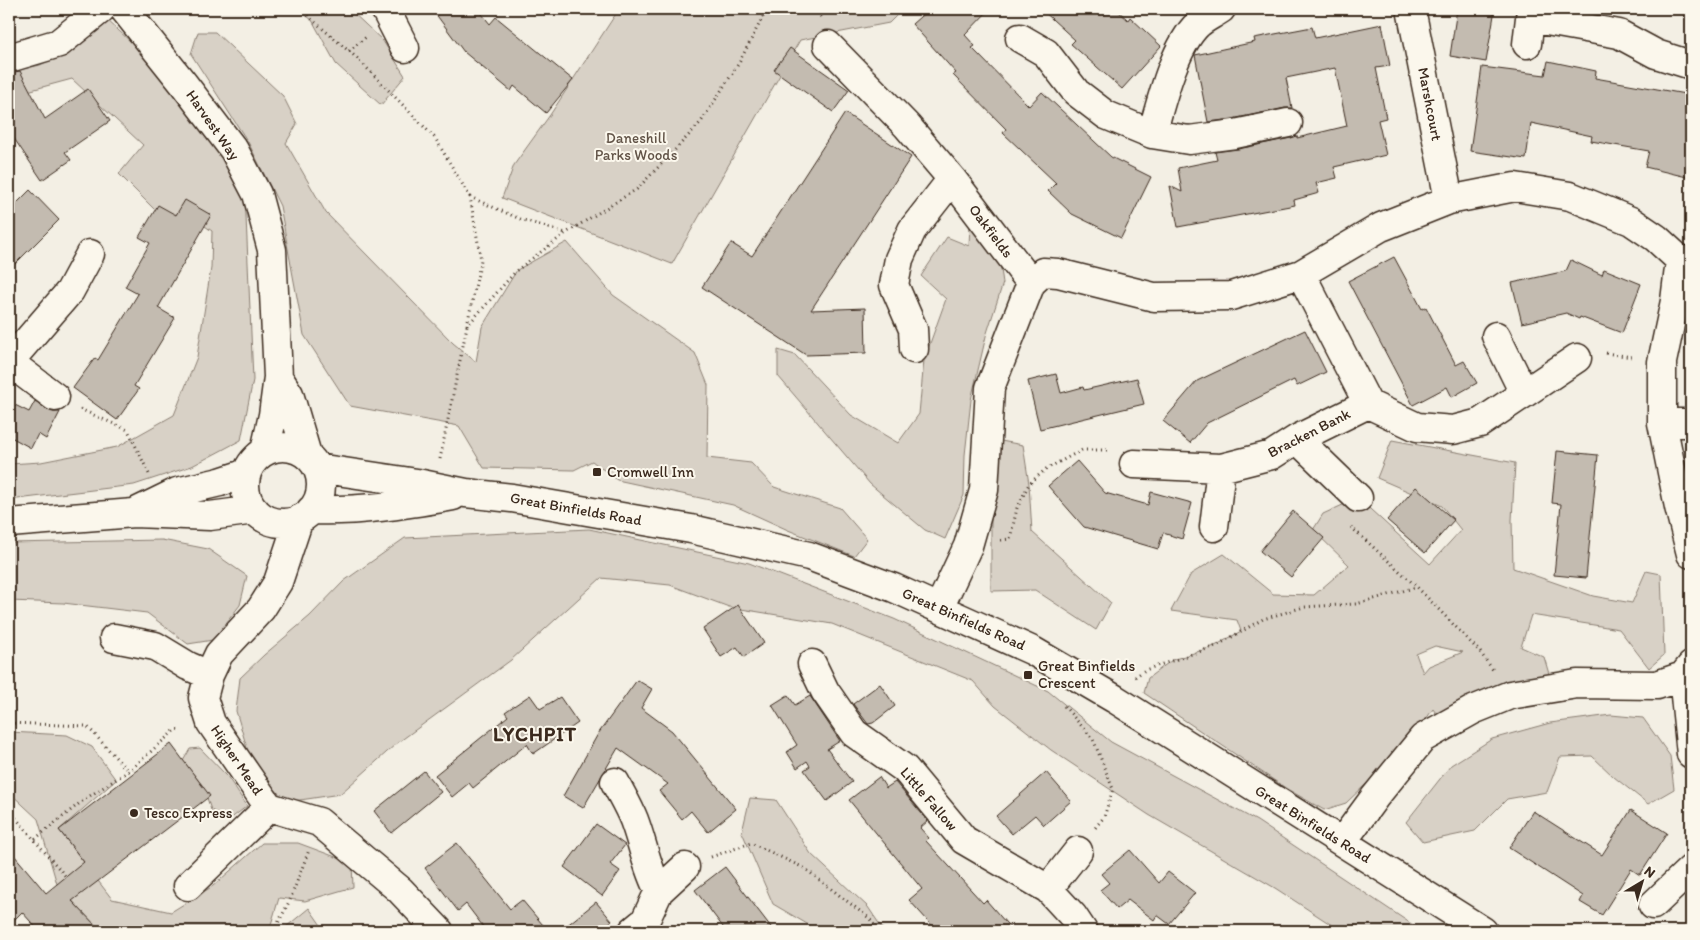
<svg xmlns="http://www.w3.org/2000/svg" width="1700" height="940" viewBox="0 0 1700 940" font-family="Itim,sans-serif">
  <rect width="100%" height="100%" fill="#f3efe4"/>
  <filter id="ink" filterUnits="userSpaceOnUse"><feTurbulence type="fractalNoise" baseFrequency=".02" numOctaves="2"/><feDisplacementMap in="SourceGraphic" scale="10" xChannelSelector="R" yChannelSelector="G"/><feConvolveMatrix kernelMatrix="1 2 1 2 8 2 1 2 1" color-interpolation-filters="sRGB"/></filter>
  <g filter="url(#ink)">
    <path fill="#d8d1c6" stroke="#8a7e72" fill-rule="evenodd" d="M298,9H349L383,41L405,76L381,105L336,64L312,20Z
      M619,9H903L889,23L800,40L672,264L502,198L514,165L550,115Z
      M106,19L168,76L216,143L245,193L253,380L241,440L192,466L134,485L9,500V464L41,462L117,447L174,415L197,357L211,268L212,231L192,217L156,211L119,174L143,145L72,79L9,96V72L40,65L72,49Z
      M198,32H215L283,96L297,124L286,143L326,213L453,343L476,362L482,327L517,270L567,242L613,295L695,353L708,385L707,458L751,463L774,487L840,508L867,539L854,556L788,530L733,505L617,480L592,461L574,470L484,468L459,426L350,406L304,335L280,206L248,142L191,54Z
      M970,224L999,256L1003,283L986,336L971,400L965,455L964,495L945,539L925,530L870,484L778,376V350L795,355L851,415L898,443L919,414L924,360L946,299L921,276L947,237L969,246Z
      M1392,440L1515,463L1512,520L1513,568L1593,596L1632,603L1646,571L1661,574L1664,655L1649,668L1619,629L1531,615L1521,647L1544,657L1549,674L1438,716L1433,709L1424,722L1382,769L1346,803L1324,810L1287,789L1144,693L1148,678L1172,660L1215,646L1241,631L1237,620L1171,611L1191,574L1224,554L1273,594L1314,595L1349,565L1313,530L1323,514L1358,498L1430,564L1461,530L1442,506L1377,478ZM1435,646L1463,652L1429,666L1423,673L1416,654Z
      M1001,441L1023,445L1029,484L1032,532L1111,603L1096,630L1035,590L991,591V518Z
      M589,529L749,563L894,619L1048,691L1111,742L1257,821L1422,931H1341L1275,888L1149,815L1051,750L995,706L973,681L832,624L729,607L670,585L601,578L511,660L396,744L340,794L287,802L252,765L236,711L240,678L264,655L310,616L344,581L405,538Z
      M162,540L208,549L247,576L240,605L213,640L188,644L147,613L63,603L9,601V543Z
      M1611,715L1643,718L1670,756L1674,789L1648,804L1614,777L1592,756L1560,757L1547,792L1507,799L1475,831L1423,842L1406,822L1451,765L1492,739L1550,723Z
      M9,732L67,735L92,747L116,780L59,830L112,899L171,912L213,886L262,843H298L352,863L353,887L305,901L279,898L269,931H82L92,922L57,884L38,819L9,792Z
      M200,748L227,776L247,806L229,820L211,810L203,786L183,761L190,749Z
      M750,798L776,800L811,854L868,907L884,931H819L773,904L742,832Z
      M309,908L325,931H287L286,927Z"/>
    <path fill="#c3bbb0" stroke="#3b2a1e" d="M432,9H478L490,24L496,17L573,80L546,113L514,86L511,91L464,52Z
      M929,9H990L965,35L975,46L972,48L1029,106L1042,92L1111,157L1151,177L1121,238L1072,214L1048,191L1056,183L1003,133L1006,129L953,75L956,73L912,24Z
      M1041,9H1116L1128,20L1130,17L1161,46L1122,89L1071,44L1075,40Z
      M1457,9H1495L1486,62L1450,56Z
      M1382,24L1390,66L1376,68L1386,118L1378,120L1386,155L1334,167L1337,178L1316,183L1319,193L1294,200L1295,205L1178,227L1170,186L1182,192L1178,168L1217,160L1215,152L1238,149L1291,138L1297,136V138L1347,126L1335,68L1286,78L1292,108H1285L1232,119L1208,122L1195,55L1255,42L1254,38L1312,27L1315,38Z
      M790,48L849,90L833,112L774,70Z
      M1548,61L1596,71L1595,78L1691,95V178L1645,167L1649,151L1591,141L1592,136L1531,123L1526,159L1470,151L1482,67L1545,75Z
      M20,71L45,119L88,89L110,121L65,152L71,160L42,180L9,131V73Z
      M845,113L911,157L811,310L865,308L866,353L806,355L702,287L731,243L752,256Z
      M30,190L59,220L9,270V211Z
      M185,200L211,215L158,308L175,318L134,386L139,389L117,420L73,388L95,358L98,360L138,294L125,287L150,243L139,237L158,205L176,215Z
      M1394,257L1422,309L1426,307L1456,365L1464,361L1477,383L1452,397L1447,387L1413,405L1348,281Z
      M1571,260L1602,275L1604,269L1641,284L1622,333L1580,317L1579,319L1566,313L1522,323L1512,283L1566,271Z
      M1305,330L1326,372L1297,386L1294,380L1207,423L1190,443L1163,421L1197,381Z
      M1056,374L1061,393L1083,387L1084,390L1137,378L1144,404L1040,429L1028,381Z
      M35,401L53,412H60L46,439L38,434L31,448L9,436V402L29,412Z
      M1557,451L1598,455L1586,578L1554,575L1561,504L1552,503Z
      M1077,461L1105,493L1148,505L1151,492L1192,503L1182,539L1163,533L1158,549L1084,527L1048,486Z
      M1416,487L1454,520L1425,553L1387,520Z
      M1293,511L1324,538L1291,577L1260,551Z
      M738,605L764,643L744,657L737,647L721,657L703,629Z
      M637,680L652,689L641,708L672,731L736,809L708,832L691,811L682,819L659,791L668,784L618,748L583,808L563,796L598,734Z
      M880,684L895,706L873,723L868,724L853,704Z
      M530,695L540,709L560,697L578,723L533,754L527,744L473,788L469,783L452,797L435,775L508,716L505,712Z
      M788,695L795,705L810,696L840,741L827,749L852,782L827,801L804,770L810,766L807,761L797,768L787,752L797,745L772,705Z
      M171,744L210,796L72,901L101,931H39L22,912L9,925V849L46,893L84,862L59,830Z
      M424,771L441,792L391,833L374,811Z
      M1046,772L1071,801L1044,825L1035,815L1012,834L996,816Z
      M879,777L886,788L895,782L928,821L920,828L929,838L926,841L983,903L986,900L1013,931H937L909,900L922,889L849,800Z
      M1631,810L1667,833L1640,875L1631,869L1602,915L1580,902L1583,896L1509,848L1533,811L1602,855Z
      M596,824L625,845L610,864L620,871L602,896L564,867Z
      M457,843L510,909L522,900L548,931H482L485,929L466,904L458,911L425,868Z
      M1130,850L1159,883L1168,872L1195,893L1169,924L1157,915L1154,920L1128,900L1117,909L1100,890L1109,883L1101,874Z
      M725,867L774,931H726L695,890Z
      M596,902L612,921L599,931H560Z"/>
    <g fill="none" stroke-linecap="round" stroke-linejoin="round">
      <defs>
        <path id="minor" d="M124,9L183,83L234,150L257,194L272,250L278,377L273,415L265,451
          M385,9L405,48
          M1411,9L1449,200
          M1530,18L1619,34L1656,54L1691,65
          M1020,38L1046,53L1076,92L1106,115L1152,134L1189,140L1235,134L1288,123
          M1527,44L1531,9
          M828,45L907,126L952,179L1031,283
          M9,58L59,43L101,9
          M1152,134C1161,102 1174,47 1198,24C1205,18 1214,14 1221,9
          M1301,274L1368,404
          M1496,336L1524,393
          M914,349L913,329L894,285L899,259L912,230L952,179
          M9,362L70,291L90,254
          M9,362L55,397
          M278,377L289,394L307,455
          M1662,423H1691
          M1297,439L1358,498
          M245 485a38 38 0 1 1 76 0a38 38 0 1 1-76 0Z
          M1134,464L1221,468L1272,455L1297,439L1368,404L1417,427L1453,430L1480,423L1577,358
          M317,468L417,483L466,493L512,498L691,529L809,556L894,588L1033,651L1115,699L1483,931
          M311,510C360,512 406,504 453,496
          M138,511L177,492L220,482L247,473
          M299,519L278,582L261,609L219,654L209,675L203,698L211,723L269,807L319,822L400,890L439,931
          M9,523L134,513L210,516L255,510
          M1214,527L1221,468
          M939,608L968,546L984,490L990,388L1031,283L1043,272L1058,273L1154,297L1231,296L1301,274L1381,227L1449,200L1515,187L1570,196L1631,221L1656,238L1680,260L1675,301L1662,362V423L1679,507L1691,554
          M114,638L155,646L188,666L209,675
          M812,664L825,691L854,733L905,769L964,840L1048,889L1073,916L1083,931
          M1683,676L1691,754
          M615,782C621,794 629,807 634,820C643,844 647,869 659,891
          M1342,842L1375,797L1423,738L1473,710L1510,695L1577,684L1657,685L1683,676L1691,666
          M188,886L269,807
          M1048,889L1078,851
          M1653,905L1691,869
          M633,931L645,921L659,891L685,867"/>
      </defs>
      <use href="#minor" stroke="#3b2a1e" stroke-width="31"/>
      <path stroke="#3b2a1e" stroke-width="3" stroke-dasharray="1 4" stroke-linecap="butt" d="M300,9L358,59L435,138L470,197
        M813,9L821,17
        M349,51L366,37
        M467,325L481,260L470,197L520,219L566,233
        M1606,353L1632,357
        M80,409L128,430L149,474
        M440,459L467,326L517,270L566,233L637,189L674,151L701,122L739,63L767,9
        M1351,527L1417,587L1480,652L1493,670
        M1001,540L1010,539L1017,508L1029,484L1046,469L1082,450H1107
        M1135,677L1145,670L1216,646L1263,619L1304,607L1356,604L1417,587
        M1064,706L1093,739L1113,789L1104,817L1095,828
        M9,723L87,726L128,771
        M9,810L67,878
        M35,839L85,799L129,771L175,730L181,729
        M711,857L751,843L804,868L869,918L879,931
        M274,931L290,900L309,850"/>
      <use href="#minor" stroke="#fbf7ec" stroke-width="28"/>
    </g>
  </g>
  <g fill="#3b2a1e" stroke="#fbf7ec" stroke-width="2">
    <rect x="592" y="467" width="10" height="10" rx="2.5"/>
    <rect x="1023" y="670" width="10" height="10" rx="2.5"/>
    <circle cx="134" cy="813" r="5"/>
  </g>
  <g text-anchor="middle" stroke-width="4" stroke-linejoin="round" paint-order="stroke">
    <g font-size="15" fill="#3b2a1e" stroke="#fbf7ec">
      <text transform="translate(1430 104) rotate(79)" y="5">Marshcourt</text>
      <text transform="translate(213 125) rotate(55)" y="5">Harvest Way</text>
      <text transform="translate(991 231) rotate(53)" y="5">Oakfields</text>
      <text transform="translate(1309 433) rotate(-27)" y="5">Bracken Bank</text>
      <text transform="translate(576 509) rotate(10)" y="5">Great Binfields Road</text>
      <text transform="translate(964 619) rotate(24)" y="5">Great Binfields Road</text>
      <text transform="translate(237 760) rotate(56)" y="5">Higher Mead</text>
      <text transform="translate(929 799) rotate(49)" y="5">Little Fallow</text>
      <text transform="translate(1313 824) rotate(32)" y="5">Great Binfields Road</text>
    </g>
    <g font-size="15" fill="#625448" stroke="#fbf7ec">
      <text x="636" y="143">Daneshill<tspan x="636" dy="17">Parks Woods</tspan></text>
    </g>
    <g font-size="15" fill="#3b2a1e" stroke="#fbf7ec" text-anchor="start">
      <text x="607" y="477">Cromwell Inn</text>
      <text x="1038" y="671">Great Binfields<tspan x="1038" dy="17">Crescent</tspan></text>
      <text x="144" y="818">Tesco Express</text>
    </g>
    <g font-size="20" font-weight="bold" letter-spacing="1" fill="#3b2a1e" stroke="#fbf7ec">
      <text x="535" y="741">LYCHPIT</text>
    </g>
  </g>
  <rect width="1700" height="940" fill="none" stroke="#fbf7ec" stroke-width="30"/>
  <rect x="15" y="15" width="1670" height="910" fill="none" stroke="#3b2a1e" stroke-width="2" filter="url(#ink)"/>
  <g transform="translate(1642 882) rotate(38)" stroke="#fbf7ec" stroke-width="4" paint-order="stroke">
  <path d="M0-4L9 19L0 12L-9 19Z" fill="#3b2a1e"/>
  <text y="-8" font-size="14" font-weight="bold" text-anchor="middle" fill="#3b2a1e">N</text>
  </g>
</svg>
